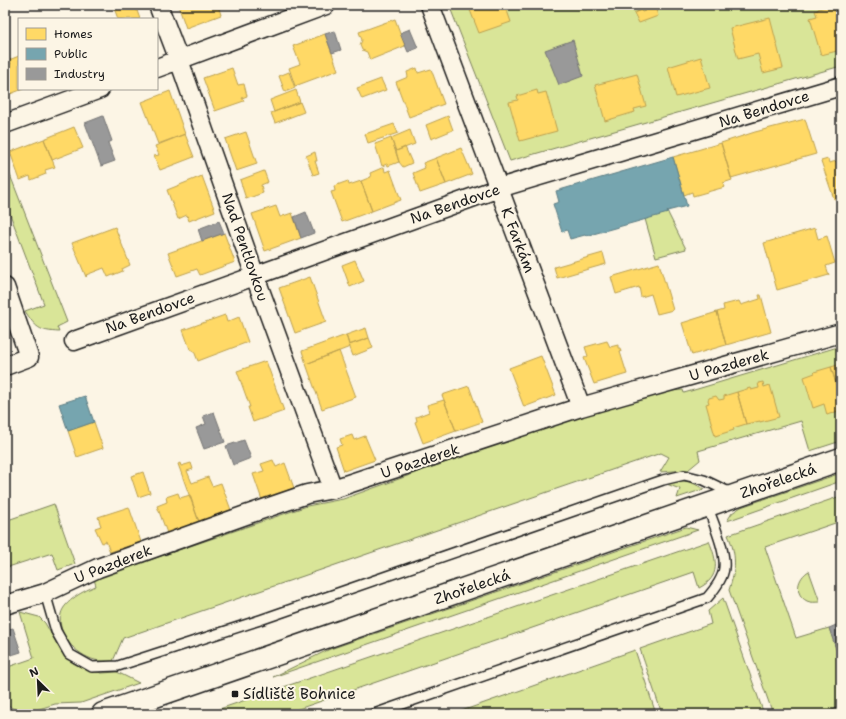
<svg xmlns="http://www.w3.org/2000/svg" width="846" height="719" viewBox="0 0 846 719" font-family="'Shantell Sans',sans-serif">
  <rect width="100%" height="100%" fill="#fcf5e5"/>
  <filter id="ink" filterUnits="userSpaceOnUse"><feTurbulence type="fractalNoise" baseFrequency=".025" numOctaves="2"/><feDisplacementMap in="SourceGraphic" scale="8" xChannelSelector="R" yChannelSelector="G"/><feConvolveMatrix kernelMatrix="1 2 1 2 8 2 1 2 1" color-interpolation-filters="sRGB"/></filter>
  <g filter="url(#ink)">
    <path fill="#d9e598" stroke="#7a805a" d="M449,5H841V66L510,161Z
      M5,162L67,322L57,327L59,332C39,331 36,328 25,311L44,304L5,201Z
      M667,211L686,249L656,257L645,219Z
      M841,346V441L810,451L801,421L698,451L700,460L688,470L660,472L669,457L661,453L123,638L113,661C107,661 101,662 95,660C76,655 56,634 61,614C64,601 85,590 96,586L94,579L307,506L343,499L544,427L669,391L683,390L684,393Z
      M841,473V481L727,521L732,513L741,507Z
      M683,481L691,482L704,489L677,498L680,489L664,483Z
      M841,496V521L765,547L796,638L829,628L841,663V707L820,714H773L729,590C736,569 737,555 728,535Z
      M54,504L75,564L58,570L52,553L5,568V521Z
      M686,527L698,530L273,677L330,649Z
      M709,541C717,560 721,577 699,588L694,572L284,714H205Z
      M809,571L820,602C816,602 811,603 807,601C793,594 798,577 809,571Z
      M723,598L764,714H662L640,649L711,624L708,611Z
      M20,612L39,617L45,623L62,653L73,663L87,670L102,673L117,672L139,683L81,703L55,704L33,711H18L12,708L5,702V668L34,658Z
      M635,650L656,714H453Z"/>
    <path fill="#ffd966" stroke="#bba050" d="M113,5H135L140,19H118Z
      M178,5H218L221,15L186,28Z
      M468,5H505L511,22L479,33Z
      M578,5H592L580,9Z
      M655,6L658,16L639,23L634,13L641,10L642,12L645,11V9Z
      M829,6H832L833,11L841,9V50L821,55L810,18L817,16L815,11L818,10V9Z
      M770,18L783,68L763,73L758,54L738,59L730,28Z
      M395,19L405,46L370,60L367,52L362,50L360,45L362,40L359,32Z
      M325,34L338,70L295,86L289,68L300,64L293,46Z
      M19,56V89H23L5,96V66L11,64L9,60Z
      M701,57L710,88L676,97L668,67Z
      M232,68L238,85L244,84L247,96L242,98L244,101L215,111L203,78Z
      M417,68L418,73L431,69L444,104L409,117L396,82L408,77L407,72Z
      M289,72L295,88L285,92L279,76Z
      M637,74L646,106L634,109L635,112L605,121L595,85Z
      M381,79L386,90L362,99L357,88Z
      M296,90L300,102L274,112L270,100Z
      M537,90L538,94L546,92L557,131L520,141L509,102L518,100L517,96Z
      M170,91L185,134L158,144L142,102Z
      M300,102L304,112L275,123L271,113Z
      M448,116L453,130L431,139L426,125Z
      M805,119L816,154L731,178L721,143L755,132Z
      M394,124L398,133L368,143L365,134Z
      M74,127L83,148L52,160L44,139Z
      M410,130L415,144L396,151L391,138Z
      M246,132L257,164L236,171L225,139Z
      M185,134L194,157L160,170L154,156L159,155L155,146Z
      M391,138L399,162L388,166L387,164L382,166L375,144Z
      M44,139L55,167L45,170L46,174L31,180L30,176L20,180L10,152Z
      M721,143L732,180L723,183L725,187L693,196L692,192L684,195L673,157Z
      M405,147L412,163L403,167L399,162L396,151Z
      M461,148L472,174L446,184L436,158Z
      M315,152L317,161H315L319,173L313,175L306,156Z
      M436,158L446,184L420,193L413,173L425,168L423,163Z
      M828,159L829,163L841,160V198L834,199L821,161Z
      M384,167L385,172L390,170L401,200L372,211L361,181L371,177L370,173Z
      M264,171L268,182L261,185L263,193L246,199L240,180Z
      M202,176L215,211L189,221L187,215L178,219L167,190Z
      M348,181L349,185L361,181L372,211L342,222L331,192L335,191L334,186Z
      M276,206L280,217L292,213L301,238L265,251L252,214Z
      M115,227L130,265L122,269L123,271L108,277L104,268L86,275L87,276L86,277L72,243Z
      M815,228L818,239L827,236L835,263L826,266L829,275L777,290L764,243Z
      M224,233L235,262L200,275L197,269L177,276L168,253Z
      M603,253L606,264L557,278L554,267Z
      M355,260L364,281L350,287L342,265Z
      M659,263L673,310L657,314L651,294L641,297L639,287L616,294L611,277Z
      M310,277L326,322L295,333L279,288Z
      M759,295H761L771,332L726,345L717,312L724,310L723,305L739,301L741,305L760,299Z
      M717,312L726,345L692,355L682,323Z
      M225,315L227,322L239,317L248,342L198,361L194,351L190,349L183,330Z
      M366,328L369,338L349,345L346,335Z
      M346,335L350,347L306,364L302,351Z
      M369,338L373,348L353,356L349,345Z
      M607,341L610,347L618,345V348H620L621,352H620L627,374L594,384L584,358L588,356L585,347Z
      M339,351L356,397L322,409L306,364Z
      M541,356L556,395L524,407L509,368Z
      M266,361L284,411L253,422L248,407H250L237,371Z
      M841,364V400L831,367Z
      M831,367L841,400V410L827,415L824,404L813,408L804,377L815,373L814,372Z
      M763,382L764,387L770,385L779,417L760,422V421L746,424L737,392L750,388L751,390L759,388L758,383Z
      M469,386L482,422L456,431L442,395Z
      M737,392L746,424L733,428L734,430L715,436L706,404L709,403L708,400L709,398L716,396L719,400L724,399V396Z
      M444,400L456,431L423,443L415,422L417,421L416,417L429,412L427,405Z
      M94,422L103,448L77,457L68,431Z
      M352,435L354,440L365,436L375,460L344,471L336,447L342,445L340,439Z
      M273,460L276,467L285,463L294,488L262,500L253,474L264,471L261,464Z
      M180,463L181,466L191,463L193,469L187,471L192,483L208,477L212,486L221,483L231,510L199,522L178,464Z
      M143,472L150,493L138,497L131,476Z
      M178,493L180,498L190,495L199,522L167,533L157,506L167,502L166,497Z
      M129,507L141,542L110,552L106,541L102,543L95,528L101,526L98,517Z"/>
    <path fill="#76a5af" stroke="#5b7c83" d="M673,157L687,206L667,211L668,213L586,236L585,235L570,239L567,230L562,232L553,204L559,202L556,191Z
      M85,396L94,422L68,431L59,404Z"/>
    <path fill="#999" stroke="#747474" d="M410,29L418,48L408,52L400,33Z
      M335,31L341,50L332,53L325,34Z
      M573,40L583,76L559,85L545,50Z
      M103,116L112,141L108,143L115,161L101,166L85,123Z
      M306,212L314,233L301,238L294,217Z
      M219,221L224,233L202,241L198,229Z
      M214,412L225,442L204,449L196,428L206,424L203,416Z
      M244,440L251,458L233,465L226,446Z
      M841,623V663L829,628Z
      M13,628L21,652L5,657V630Z"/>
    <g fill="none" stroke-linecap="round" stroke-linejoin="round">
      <defs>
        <path id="lane" d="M45,593L56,631L69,654L92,667L118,666L260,620L663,480L684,475L704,480L731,493
          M374,714L707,598C714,590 723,579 724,568C726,551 713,522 707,505"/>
        <path id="street" d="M158,5L179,60L260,290L333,489
          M430,5L581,407
          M157,68L326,5
          M5,124L100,89
          M5,287L29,357L5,366
          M74,341L499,188L841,86
          M5,605L45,593L98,568L243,516L307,494L333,489L581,407L841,333"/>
        <path id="secondary" d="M103,714L841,459"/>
      </defs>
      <use href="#lane" stroke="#1c1c1c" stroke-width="12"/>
      <use href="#street" stroke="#1c1c1c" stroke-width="21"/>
      <use href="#secondary" stroke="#1c1c1c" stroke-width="25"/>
      <use href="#lane" stroke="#fcf5e5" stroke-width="9"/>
      <use href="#street" stroke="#fcf5e5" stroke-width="18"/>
      <use href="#secondary" stroke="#fcf5e5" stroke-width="22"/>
    </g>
  </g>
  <rect fill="#1c1c1c" stroke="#fcf5e5" stroke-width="1.5" x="231" y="690" width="8" height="8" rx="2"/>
  <g text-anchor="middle" stroke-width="4" stroke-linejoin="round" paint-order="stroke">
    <g font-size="15" fill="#1c1c1c" stroke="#fcf5e5">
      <text transform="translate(764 109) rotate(-17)" y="5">Na Bendovce</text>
      <text transform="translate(455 204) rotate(-19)" y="5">Na Bendovce</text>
      <text transform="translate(518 240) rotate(69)" y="5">K Farkám</text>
      <text transform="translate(245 247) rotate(71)" y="5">Nad Pentlovkou</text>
      <text transform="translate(150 313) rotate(-20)" y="5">Na Bendovce</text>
      <text transform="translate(729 365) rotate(-16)" y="5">U Pazderek</text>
      <text transform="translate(420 461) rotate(-18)" y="5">U Pazderek</text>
      <text transform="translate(778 481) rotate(-19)" y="5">Zhořelecká</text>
      <text transform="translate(113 564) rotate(-21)" y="5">U Pazderek</text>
      <text transform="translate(472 587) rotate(-19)" y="5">Zhořelecká</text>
    </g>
    <g font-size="15" fill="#1c1c1c" stroke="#fcf5e5" text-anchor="start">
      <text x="243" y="699">Sídliště Bohnice</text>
    </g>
  </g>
  <rect width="846" height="719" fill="none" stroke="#fcf5e5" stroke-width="20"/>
  <rect x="10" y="10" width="826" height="699" fill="none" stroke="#1c1c1c" stroke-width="1.5" filter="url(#ink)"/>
  <rect x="18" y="18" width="140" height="72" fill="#fcf5e5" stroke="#a29e95"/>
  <rect x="26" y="28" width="20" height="12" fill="#ffd966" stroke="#a29e95"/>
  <text x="54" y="38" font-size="12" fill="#1c1c1c">Homes</text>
  <rect x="26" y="48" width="20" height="12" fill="#76a5af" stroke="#a29e95"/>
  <text x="54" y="58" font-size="12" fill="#1c1c1c">Public</text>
  <rect x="26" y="68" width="20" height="12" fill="#999999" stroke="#a29e95"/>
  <text x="54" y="78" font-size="12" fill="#1c1c1c">Industry</text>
  <g transform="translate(38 681) rotate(336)" stroke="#fcf5e5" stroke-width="3" paint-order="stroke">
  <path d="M0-3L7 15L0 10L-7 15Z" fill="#1c1c1c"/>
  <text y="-6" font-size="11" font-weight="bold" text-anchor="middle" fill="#1c1c1c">N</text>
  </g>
</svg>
